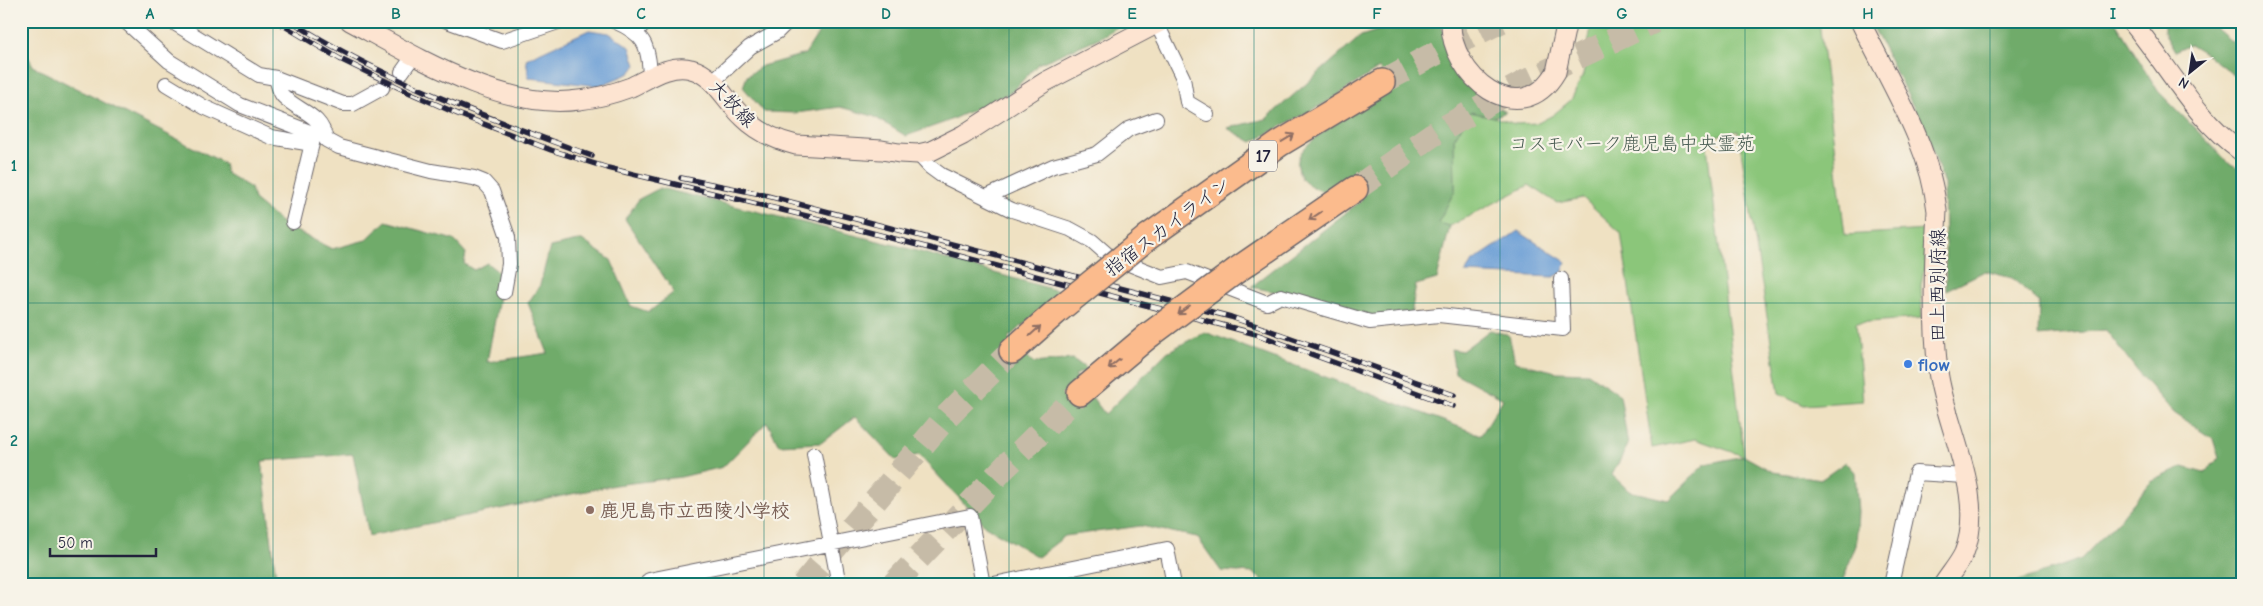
<svg xmlns="http://www.w3.org/2000/svg" width="2263" height="606" viewBox="0 0 2263 606" font-family="'Comic Neue','Klee One',sans-serif">
  <rect width="100%" height="100%" fill="#f7f3e8"/>
  <filter id="ink" filterUnits="userSpaceOnUse"><feTurbulence type="fractalNoise" baseFrequency=".02" numOctaves="2"/><feDisplacementMap in="SourceGraphic" scale="10" xChannelSelector="R" yChannelSelector="G"/><feConvolveMatrix kernelMatrix="1 2 1 2 8 2 1 2 1" color-interpolation-filters="sRGB"/></filter>
  <filter id="wash" filterUnits="userSpaceOnUse"><feTurbulence type="fractalNoise" baseFrequency=".0096" numOctaves="4" result="noise"/><feDisplacementMap in="SourceGraphic" scale="20" xChannelSelector="R" yChannelSelector="G"/><feGaussianBlur stdDeviation="1.12" result="paint"/><feColorMatrix in="noise" values="0 0 0 0 0 0 0 0 0 0 0 0 0 0 0 0 0 1.4 0 .05"/><feComposite in="paint" operator="in"/></filter>
  <g filter="url(#wash)">
    <rect width="100%" height="100%" fill="#efe1c2"/>
    <path fill="#8bc67a" stroke="#56745a" d="M1592,21H1693L1700,24L1722,26L1737,21H1819L1845,235L1926,230L1925,263L1921,285L1922,318L1856,323L1863,401L1804,405L1779,393L1738,131L1706,138L1744,456L1695,439L1652,448L1621,233L1583,198L1557,203L1529,185L1450,226L1437,224L1455,190L1454,139L1470,112L1494,117L1515,124L1538,123L1553,115L1571,100L1583,75Z"/>
    <path fill="#70ab6a" stroke="#496652" d="M837,21H1127L1101,37L1038,64L1012,92L946,122L906,136L873,116L840,107L796,113L764,112L743,87L747,76L762,66L805,54L822,27L836,24Z
      M1407,21H1440L1452,58L1474,92L1506,112L1494,117L1470,112L1454,139L1455,190L1438,223L1450,226L1437,279L1416,285L1410,321L1392,323L1317,300L1251,287L1362,200L1350,179L1325,193C1318,189 1307,186 1302,179C1299,174 1297,165 1298,160C1301,138 1373,103 1392,88L1379,68L1329,101L1252,142L1227,128L1266,119L1361,36Z
      M1870,21H2115L2158,91L2229,163L2242,170V585H2008L2081,559L2119,520L2151,482L2183,467L2204,473L2219,458L2213,439L2174,413L2142,377L2106,330L2038,336L2039,302L2012,278L1985,271L1946,290L1944,184L1927,134Z
      M2164,21H2207L2242,50V82L2208,55L2190,44L2175,51L2164,32Z
      M21,45L34,67L224,163L226,173L251,188L254,200L286,226L332,249L366,240L386,221L454,240L466,253L464,264L474,270L487,263L501,274L498,304L487,362L548,353L528,303L540,285L550,247L582,240L611,260L631,306L649,312L674,292L625,219L639,199L660,188L899,246L1062,292L1008,338L1034,363L1073,359L1088,370L1075,375L1105,414L1167,352L1205,332L1481,435L1503,399L1455,373L1451,349L1462,351L1490,330L1509,335L1515,362L1557,372L1588,373L1620,395L1628,445L1612,475L1629,491L1668,500L1705,464L1744,456L1773,472L1822,479L1846,462L1855,472L1858,512L1856,545L1841,585H1268L1253,573L1221,571L1197,537L1141,526L1065,536L1038,557L985,526L919,455L896,460L855,417L821,443L779,445L767,422L723,467L681,477L615,485L369,536L353,454L262,461L277,585H21Z"/>
    <path fill="#699dd5" stroke="#466088" d="M589,30L609,33L630,47L636,65L630,73L599,86L529,78L526,59Z
      M1518,231L1566,262L1562,273L1553,277L1465,273L1473,261Z"/>
  </g>
  <g filter="url(#ink)">
    <g fill="none" stroke-linecap="round" stroke-linejoin="round">
      <path stroke="#c6bba7" stroke-width="14" stroke-dasharray="14 7" stroke-linecap="butt" d="M382,88L402,72"/>
      <path stroke="#c6bba7" stroke-width="25" stroke-dasharray="25 12" stroke-linecap="butt" d="M1382,82L1442,50L1501,21
        M1355,189L1432,135L1525,82L1654,21
        M803,585L948,415L1012,351
        M893,585L1006,466L1080,393"/>
      <defs>
        <path id="street" d="M125,21L169,61L240,105L315,134
          M171,21L259,75L276,78L343,104H353L382,88
          M447,21L502,41L561,21
          M614,21C644,34 649,44 650,77
          M1157,24L1183,78L1187,102L1207,114
          M636,32L646,21
          M402,72L414,55
          M276,78C278,84 279,92 283,96C300,113 321,113 326,140L339,147L431,171L474,178L484,182L492,191L508,237L509,264L504,292
          M713,81L750,47L777,32L788,21
          M166,84L204,107L271,137L312,144
          M918,154L930,167L941,175L1012,210L1070,229L1092,241L1109,256L1162,277L1187,272L1267,303L1281,296L1370,322L1439,315L1563,329L1561,279
          M986,197L1053,166L1097,154L1129,129L1156,119
          M293,222L314,135
          M814,454L839,585
          M650,585L649,580L970,516L983,585
          M989,585L1167,549L1174,585
          M1891,585L1916,473L1965,476"/>
        <path id="secondary" d="M350,21C415,56 503,111 579,100C597,98 615,93 631,87C648,79 671,63 691,69C715,75 726,102 743,117C758,132 776,140 796,145L882,150L899,153L918,154L931,151L963,135L1045,82L1162,21
          M1451,21C1449,75 1520,134 1556,72L1567,21
          M1860,21C1889,82 1930,143 1937,211C1934,264 1932,319 1938,371C1945,427 1987,496 1964,553C1959,564 1949,575 1943,585
          M2131,21C2168,65 2194,118 2242,152"/>
        <path id="highway" d="M1148,237L1279,144L1382,82
          M1237,270L1355,189
          M1012,351L1057,311
          M1080,393L1148,336"/>
      </defs>
      <use href="#street" stroke="#6a656a" stroke-width="16"/>
      <use href="#secondary" stroke="#6a656a" stroke-width="21"/>
      <use href="#highway" stroke="#6a656a" stroke-width="28"/>
      <use href="#street" stroke="#fff" stroke-width="14"/>
      <use href="#secondary" stroke="#fde4d1" stroke-width="19"/>
      <use href="#highway" stroke="#fbbb8d" stroke-width="25"/>
      <defs>
        <path id="rail" d="M276,21L340,59L406,91L458,114L551,150L608,168L815,218L1256,334L1453,406
          M291,21C384,81 489,118 592,156
          M681,178L756,193L1231,317L1454,395"/>
      </defs>
      <use href="#rail" stroke="#22223b" stroke-width="5.5"/>
      <use href="#rail" stroke="#f7f3e8" stroke-width="4" stroke-dasharray="11" stroke-linecap="butt"/>
      <defs>
        <path id="highway-bridge" d="M1057,311L1148,237
          M1148,336L1237,270"/>
      </defs>
      <use href="#highway-bridge" stroke="#6a656a" stroke-width="28" stroke-linecap="butt"/>
      <use href="#highway-bridge" stroke="#fbbb8d" stroke-width="25"/>
    </g>
    <defs><path id="oneway-shaft" d="M-6 0H5M1.5-3L5.5 0L1.5 3" fill="none" stroke-width="1.6" stroke-linecap="round" stroke-linejoin="round" transform="scale(1.25)"/></defs>
    <g stroke="#8e6e64">
      <use href="#oneway-shaft" transform="translate(1288 138) rotate(-31)"/>
      <use href="#oneway-shaft" transform="translate(1315 216) rotate(146)"/>
      <use href="#oneway-shaft" transform="translate(1184 310) rotate(143)"/>
      <use href="#oneway-shaft" transform="translate(1035 331) rotate(-42)"/>
      <use href="#oneway-shaft" transform="translate(1114 364) rotate(140)"/>
    </g>
  </g>
  <path fill="none" stroke="#0f766e" stroke-width="1" stroke-opacity="0.55" d="M273,21V585M518,21V585M764,21V585M1009,21V585M1254,21V585M1500,21V585M1745,21V585M1990,21V585M21,303H2242"/>
  <circle fill="#3f7fe0" stroke="#f7f3e8" stroke-width="2" cx="1908" cy="364" r="5"/>
  <circle fill="#8d6e63" stroke="#f7f3e8" stroke-width="2" cx="590" cy="510" r="5"/>
  <g text-anchor="middle" stroke-width="4.5" stroke-linejoin="round" paint-order="stroke">
    <rect fill="#f7f3e8" stroke="#62616f" stroke-width="1" x="1249" y="140.5" width="28" height="31" rx="4"/>
    <g font-size="18" font-weight="bold" fill="#22223b">
      <text x="1263" y="162">17</text>
    </g>
    <g font-size="19" fill="#22223b" stroke="#f7f3e8">
      <text transform="translate(733 103) rotate(46)" y="7">大牧線</text>
      <text transform="translate(1167 226) rotate(-37)" y="7">指宿スカイライン</text>
      <text transform="translate(1937 285) rotate(-90)" y="7">田上西別府線</text>
    </g>
    <g font-size="19" fill="#475b51" stroke="#f7f3e8">
      <text x="1632" y="150">コスモパーク鹿児島中央霊苑</text>
    </g>
    <g font-size="19" font-weight="bold" fill="#366cbe" stroke="#f7f3e8" text-anchor="start">
      <text x="1918" y="371">flow</text>
    </g>
    <g font-size="19" font-weight="bold" fill="#785e54" stroke="#f7f3e8" text-anchor="start">
      <text x="600" y="517">鹿児島市立西陵小学校</text>
    </g>
  </g>
  <rect width="2263" height="606" fill="none" stroke="#f7f3e8" stroke-width="55"/>
  <g transform="translate(2190 72) rotate(210)" stroke="#f7f3e8" stroke-width="4" paint-order="stroke">
  <path d="M0-4L9 19L0 12L-9 19Z" fill="#22223b"/>
  <text y="-8" font-size="14" font-weight="bold" text-anchor="middle" fill="#22223b">N</text>
  </g>
  <path d="M50 548v8h106v-8" fill="none" stroke="#22223b" stroke-width="2.5"/>
  <text x="58" y="548" font-size="15" fill="#22223b" stroke="#f7f3e8" stroke-width="4" paint-order="stroke">50 m</text>
  <rect x="28" y="28" width="2208" height="550" fill="none" stroke="#0f766e" stroke-width="2"/>
  <g font-size="16" text-anchor="middle" font-weight="bold" fill="#0f766e">
    <text x="150" y="19">A</text>
    <text x="396" y="19">B</text>
    <text x="641" y="19">C</text>
    <text x="886" y="19">D</text>
    <text x="1132" y="19">E</text>
    <text x="1377" y="19">F</text>
    <text x="1622" y="19">G</text>
    <text x="1868" y="19">H</text>
    <text x="2113" y="19">I</text>
    <text x="14" y="171">1</text>
    <text x="14" y="446">2</text>
  </g>
</svg>
